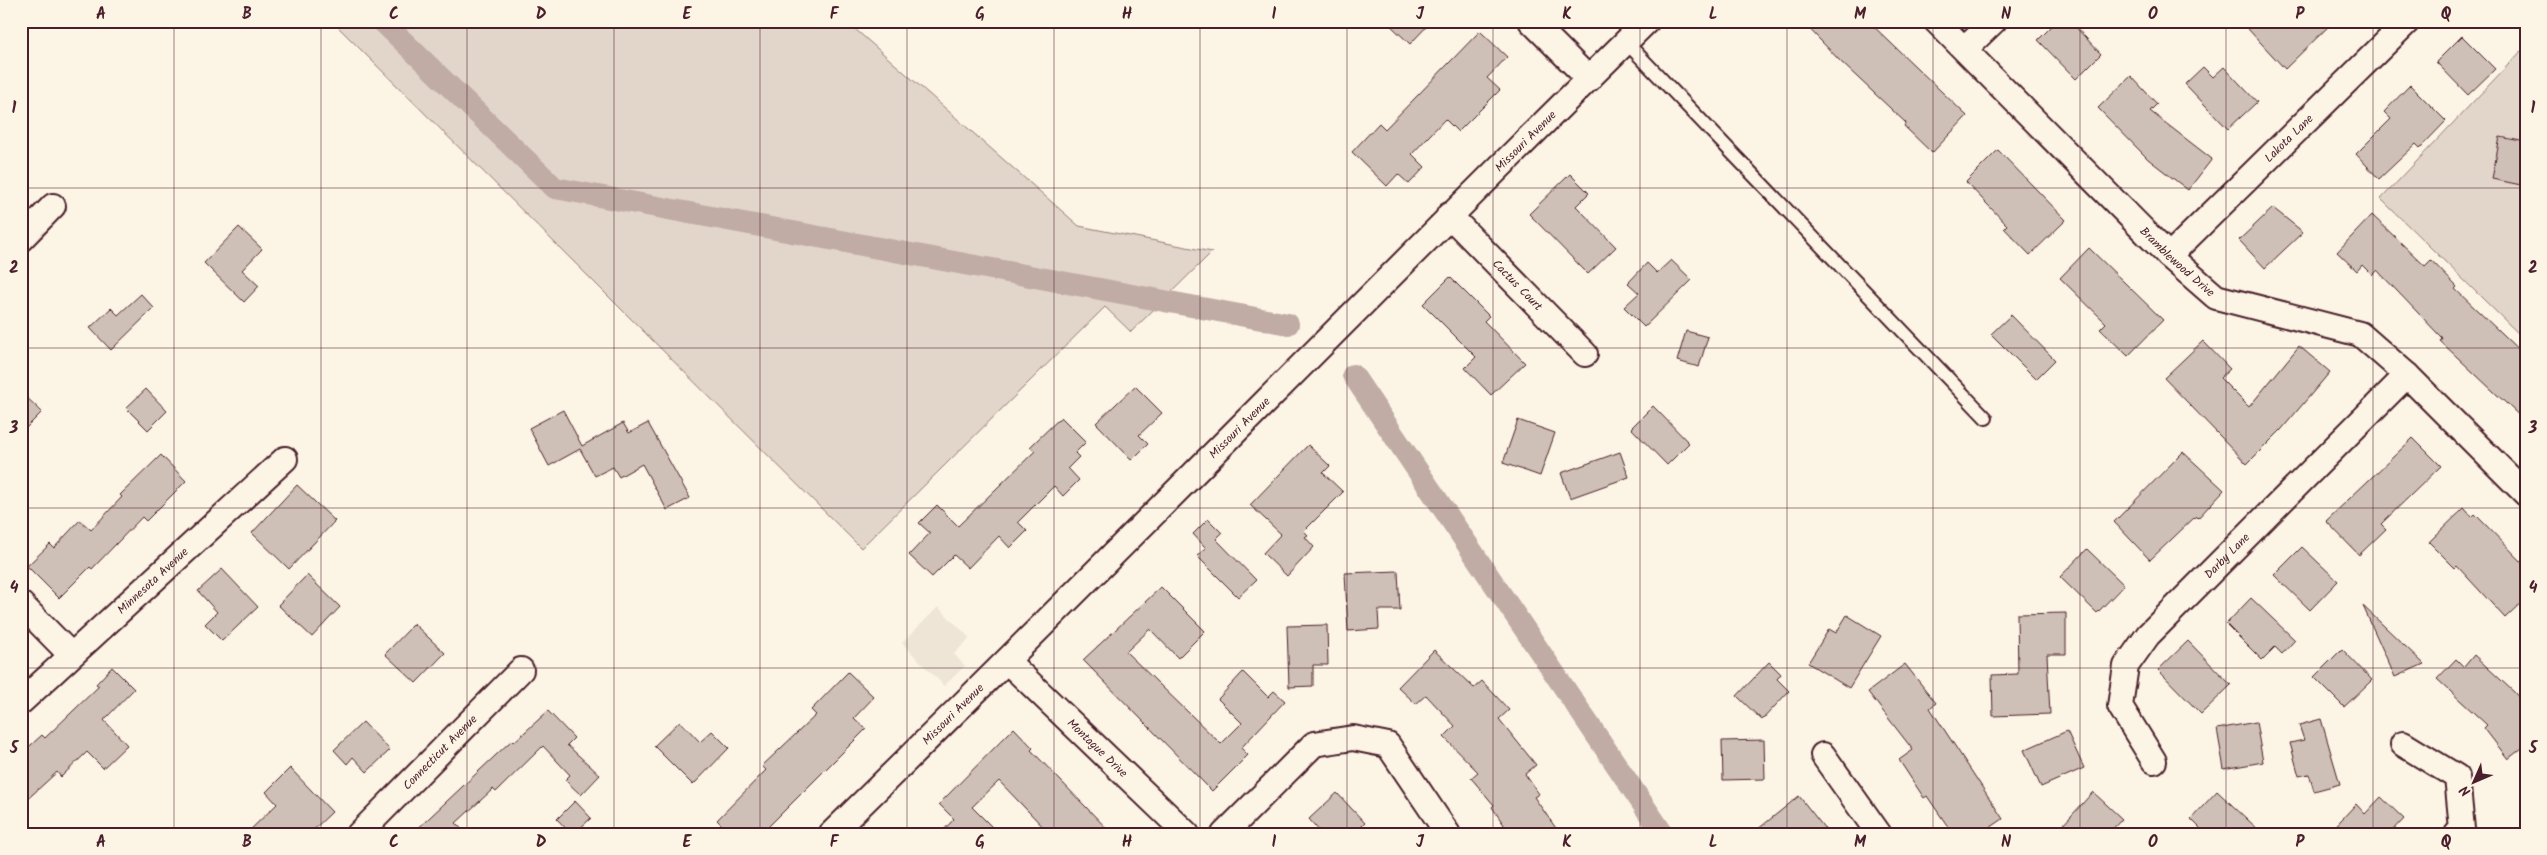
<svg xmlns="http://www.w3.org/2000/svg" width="2547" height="855" viewBox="0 0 2547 855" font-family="Kalam,sans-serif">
  <rect width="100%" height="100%" fill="#fcf5e5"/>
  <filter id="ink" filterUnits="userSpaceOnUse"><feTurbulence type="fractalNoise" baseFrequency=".02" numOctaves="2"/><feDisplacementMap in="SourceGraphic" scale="10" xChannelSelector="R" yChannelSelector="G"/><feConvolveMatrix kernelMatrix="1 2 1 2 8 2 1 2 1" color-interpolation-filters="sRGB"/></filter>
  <g filter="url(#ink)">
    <path fill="#eee5d7" d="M938,607L970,638L954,654L965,666L944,686L902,643Z"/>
    <path fill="#e2d5ca" stroke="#967a7a" d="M332,21H846L1079,226L1212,252L1131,332L1105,307L861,548Z
      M2526,46V341L2381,199Z"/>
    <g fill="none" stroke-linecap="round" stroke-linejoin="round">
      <path stroke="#c0aca5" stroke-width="22" d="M382,21L555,188L1288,324
        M1353,375L1663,834"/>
    </g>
    <path fill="#cfc0b7" stroke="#4a1f2b" d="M1386,21H1432L1410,44Z
      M1802,21H1868L1967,116L1932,153L1904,126L1906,123L1841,62Z
      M2057,21H2070L2101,54L2076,79L2038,40Z
      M2257,21H2334L2285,69L2248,29Z
      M1480,31L1507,57L1487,78L1500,90L1458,132L1445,119L1412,154L1425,167L1409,184L1398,174L1387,186L1352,152L1379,123L1385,129Z
      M2462,36L2495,69L2468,95L2436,62Z
      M2203,67L2213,77L2224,67L2257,102L2228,129L2185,84Z
      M2131,76L2157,104L2150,111L2212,159L2188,190L2148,159L2098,108Z
      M2410,85L2446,121L2420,148L2416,144L2379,179L2356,154L2391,119L2384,112Z
      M2500,137L2526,142V186L2492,179Z
      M1998,150L2066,220L2030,255L2004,228L2007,225L1966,182Z
      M1570,174L1589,193L1576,206L1616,247L1588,274L1529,214Z
      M2273,208L2303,232L2265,268L2239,240Z
      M2372,215L2425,266L2431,260L2457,287L2455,289L2526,357V422L2440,341L2442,338L2377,270L2372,275L2362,265L2357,271L2337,252Z
      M239,227L262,249L242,270L259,286L244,302L204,263Z
      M2089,248L2163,320L2128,356L2100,329L2106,323L2060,278Z
      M1671,260L1692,280L1644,327L1624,307L1639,293L1628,283L1647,263L1657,273Z
      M1450,277L1489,316L1484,321L1525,363L1491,395L1465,368L1476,357L1423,304Z
      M141,294L154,308L111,350L90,328L111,308L118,315Z
      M2011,315L2055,360L2036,379L1991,334Z
      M1686,331L1708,337L1699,367L1677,361Z
      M2203,341L2230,369L2220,378L2249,407L2299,346L2330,372L2281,430L2247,464L2164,378Z
      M1135,386L1162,413L1139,435L1148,444L1132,460L1096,423Z
      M146,389L167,411L148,430L126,408Z
      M21,392L42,412L21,433Z
      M1653,406L1689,443L1667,465L1631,428Z
      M563,410L582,446L623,423L629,433L648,423L690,498L667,510L642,464L619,477L613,467L595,476L580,449L549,466L529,428Z
      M1061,417L1086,442L1075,453L1079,457L1068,468L1079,480L1063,496L1054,486L1018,522L1027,531L1010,548L999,536L968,568L954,555L932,577L909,555L930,533L919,523L937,505L958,526L1035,451L1030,447Z
      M1518,420L1555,433L1540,476L1503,463Z
      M2413,438L2441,466L2381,524L2386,529L2359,555L2326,521Z
      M1308,445L1330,466L1323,473L1343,492L1304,531L1308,535L1305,537L1314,547L1287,576L1263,553L1281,534L1250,505Z
      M1620,452L1629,477L1570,498L1561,473Z
      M2183,452L2224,490L2198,518L2196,516L2150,560L2114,522Z
      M161,455L186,481L146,521L142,517L92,569L90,567L59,598L27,566L50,544L54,548L80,520L91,530L122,497L120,495Z
      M297,485L335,521L289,569L252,533Z
      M2464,508L2472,517L2475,514L2526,566V598L2505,618L2457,566L2455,568L2429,542Z
      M1208,519L1222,533L1216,539L1256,580L1238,597L1197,556L1206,548L1193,534Z
      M2302,547L2338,581L2310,610L2274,575Z
      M2087,549L2124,585L2097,613L2060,577Z
      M222,569L258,607L222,641L205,624L217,612L198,591Z
      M1398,571L1400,610H1378L1379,629L1348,631L1345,573Z
      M307,575L340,607L312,637L278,605Z
      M1161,587L1205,631L1178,658L1150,629L1126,652L1221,744L1242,723L1218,699L1243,672L1268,697L1274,691L1285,701L1241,748L1248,755L1212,791L1083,660Z
      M2251,598L2295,640L2282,654L2275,647L2262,660L2226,624Z
      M2363,606L2424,664L2395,677Z
      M2066,613V654H2047L2050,714L1993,716L1992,675L2018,674L2017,614Z
      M1847,615L1881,636L1849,688L1808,663L1829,629L1836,633Z
      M414,624L445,653L416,683L385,654Z
      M1327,625L1328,665H1313V686L1289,687L1287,626Z
      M2188,641L2231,685L2201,714L2158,670Z
      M2342,649L2372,680L2344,707L2314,677Z
      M1434,650L1474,688L1482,681L1509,710L1499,719L1536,765L1525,774L1539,794L1534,797L1560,834H1510L1492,807L1494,805L1471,778L1478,772L1444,737L1455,726L1426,695L1416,704L1398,687Z
      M2474,655L2515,693L2526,707V745L2508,759L2484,728L2487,725L2437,679L2456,659L2464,667Z
      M1769,662L1781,674L1777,679L1789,691L1762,720L1737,696Z
      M1905,664L1936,703L1930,708L2003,819L1981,834H1953L1927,796L1924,798L1899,760L1913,750L1868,692Z
      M112,667L134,689L104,720L127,745L103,768L87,752L61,777L57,772L21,805V754L42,735L45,738L99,686L96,684Z
      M848,672L874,697L854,718L866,729L761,834H731L717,820L766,770L762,766L816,715L811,710Z
      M548,711L574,738L567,745L600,775L581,795L565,780L570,775L543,746L496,792L493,789L456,823L466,834H412L512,740L514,742Z
      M2321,719L2340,784L2314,791L2309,774L2299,776L2290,743L2304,740L2299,725Z
      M680,721L700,742L712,731L729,748L693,785L654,746Z
      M363,722L390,750L367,772L353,757L347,764L334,750Z
      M2256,722L2263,762L2224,769L2217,729Z
      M1014,728L1033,748L1031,750L1112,834H1050L999,781L972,807L999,834H940L954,819L939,804Z
      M2067,731L2084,768L2041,787L2024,750Z
      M1764,740L1765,779L1723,780L1722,741Z
      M290,768L332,812L309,834H246L277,804L266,792Z
      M2217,791L2263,834H2206L2191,819Z
      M2093,792L2122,819L2108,834H2071L2062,826Z
      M1337,793L1365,823L1354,834H1322L1309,819Z
      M1799,796L1829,834H1752Z
      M2381,797L2404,819L2390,834H2328L2356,804L2365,814Z
      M575,801L591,818L574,834H571L557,819Z"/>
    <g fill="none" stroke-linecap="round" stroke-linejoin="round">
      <defs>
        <path id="service" d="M1626,42L1986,418"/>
        <g id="minor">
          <path d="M1531,21L1589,79"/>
          <path id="s1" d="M1936,21L2169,256L2216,297L2360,334L2407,375L2526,494"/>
          <path d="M1965,49L1994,21"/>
          <path id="s2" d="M1449,215L1585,354"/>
          <path d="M21,239L53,206"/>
          <path id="s3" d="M2169,256L2408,21"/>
          <path d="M21,604L71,655"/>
          <path id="s4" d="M1008,662L1187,834"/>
          <path id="s5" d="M21,702L285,459"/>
          <path d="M2403,744L2457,777L2462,829L2457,834"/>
          <path d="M1823,755L1879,834"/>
          <path id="s6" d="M2154,761L2120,706L2126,666L2148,635L2407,375"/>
          <path id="s7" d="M359,834L521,670"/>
          <path id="s8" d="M831,834C1106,566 1373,290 1647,21"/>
          <path d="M1224,834L1314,744L1353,738L1388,745L1448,834"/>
        </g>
      </defs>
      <use href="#service" stroke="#4a1f2b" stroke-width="16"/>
      <use href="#minor" stroke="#4a1f2b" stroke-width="28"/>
      <use href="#service" stroke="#fcf5e5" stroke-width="12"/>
      <use href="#minor" stroke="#fcf5e5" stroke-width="24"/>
    </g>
  </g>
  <path fill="none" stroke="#4a1f2b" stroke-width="1" stroke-opacity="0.55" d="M174,21V834M321,21V834M467,21V834M614,21V834M760,21V834M907,21V834M1054,21V834M1200,21V834M1347,21V834M1493,21V834M1640,21V834M1787,21V834M1933,21V834M2080,21V834M2226,21V834M2373,21V834M21,188H2526M21,348H2526M21,508H2526M21,668H2526"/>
  <g text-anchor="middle" stroke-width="5" stroke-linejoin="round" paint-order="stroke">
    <g font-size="12" fill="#4a1f2b" stroke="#fcf5e5">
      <text dy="4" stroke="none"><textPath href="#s3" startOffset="168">Lakota Lane</textPath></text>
      <text dy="4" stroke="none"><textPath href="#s8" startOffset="981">Missouri Avenue</textPath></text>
      <text dy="4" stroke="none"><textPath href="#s1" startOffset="341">Bramblewood Drive</textPath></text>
      <text dy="4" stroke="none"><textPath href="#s2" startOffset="98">Cactus Court</textPath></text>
      <text dy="4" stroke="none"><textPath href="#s8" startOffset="576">Missouri Avenue</textPath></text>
      <text dy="4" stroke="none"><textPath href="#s6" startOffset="255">Darby Lane</textPath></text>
      <text dy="4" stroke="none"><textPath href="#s5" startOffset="179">Minnesota Avenue</textPath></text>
      <text dy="4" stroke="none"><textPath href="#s8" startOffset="171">Missouri Avenue</textPath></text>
      <text dy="4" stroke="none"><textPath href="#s4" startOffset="124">Montague Drive</textPath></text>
      <text dy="4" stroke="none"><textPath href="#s7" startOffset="115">Connecticut Avenue</textPath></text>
    </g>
  </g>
  <rect width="2547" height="855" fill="none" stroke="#fcf5e5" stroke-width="55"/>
  <g transform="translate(2474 782) rotate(225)" stroke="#fcf5e5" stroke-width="4" paint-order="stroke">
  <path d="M0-4L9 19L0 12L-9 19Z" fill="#4a1f2b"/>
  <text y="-8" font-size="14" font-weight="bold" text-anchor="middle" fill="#4a1f2b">N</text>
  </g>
  <rect x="28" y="28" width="2492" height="800" fill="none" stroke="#4a1f2b" stroke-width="2"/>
  <g font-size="16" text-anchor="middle" font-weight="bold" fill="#4a1f2b">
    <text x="101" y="19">A</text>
    <text x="247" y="19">B</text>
    <text x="394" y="19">C</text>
    <text x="541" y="19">D</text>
    <text x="687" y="19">E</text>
    <text x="834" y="19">F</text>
    <text x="980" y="19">G</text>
    <text x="1127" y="19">H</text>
    <text x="1274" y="19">I</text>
    <text x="1420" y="19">J</text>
    <text x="1567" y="19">K</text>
    <text x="1713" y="19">L</text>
    <text x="1860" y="19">M</text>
    <text x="2006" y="19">N</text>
    <text x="2153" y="19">O</text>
    <text x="2300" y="19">P</text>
    <text x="2446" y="19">Q</text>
    <text x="14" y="113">1</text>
    <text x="2533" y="113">1</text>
    <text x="14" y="273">2</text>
    <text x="2533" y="273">2</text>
    <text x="14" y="433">3</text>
    <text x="2533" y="433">3</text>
    <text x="14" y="593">4</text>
    <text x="2533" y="593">4</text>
    <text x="14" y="753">5</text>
    <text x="2533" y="753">5</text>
    <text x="101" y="847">A</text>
    <text x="247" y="847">B</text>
    <text x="394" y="847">C</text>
    <text x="541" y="847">D</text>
    <text x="687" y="847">E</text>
    <text x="834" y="847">F</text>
    <text x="980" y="847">G</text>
    <text x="1127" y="847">H</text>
    <text x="1274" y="847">I</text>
    <text x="1420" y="847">J</text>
    <text x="1567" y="847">K</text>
    <text x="1713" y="847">L</text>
    <text x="1860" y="847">M</text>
    <text x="2006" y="847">N</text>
    <text x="2153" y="847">O</text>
    <text x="2300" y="847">P</text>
    <text x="2446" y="847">Q</text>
  </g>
</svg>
